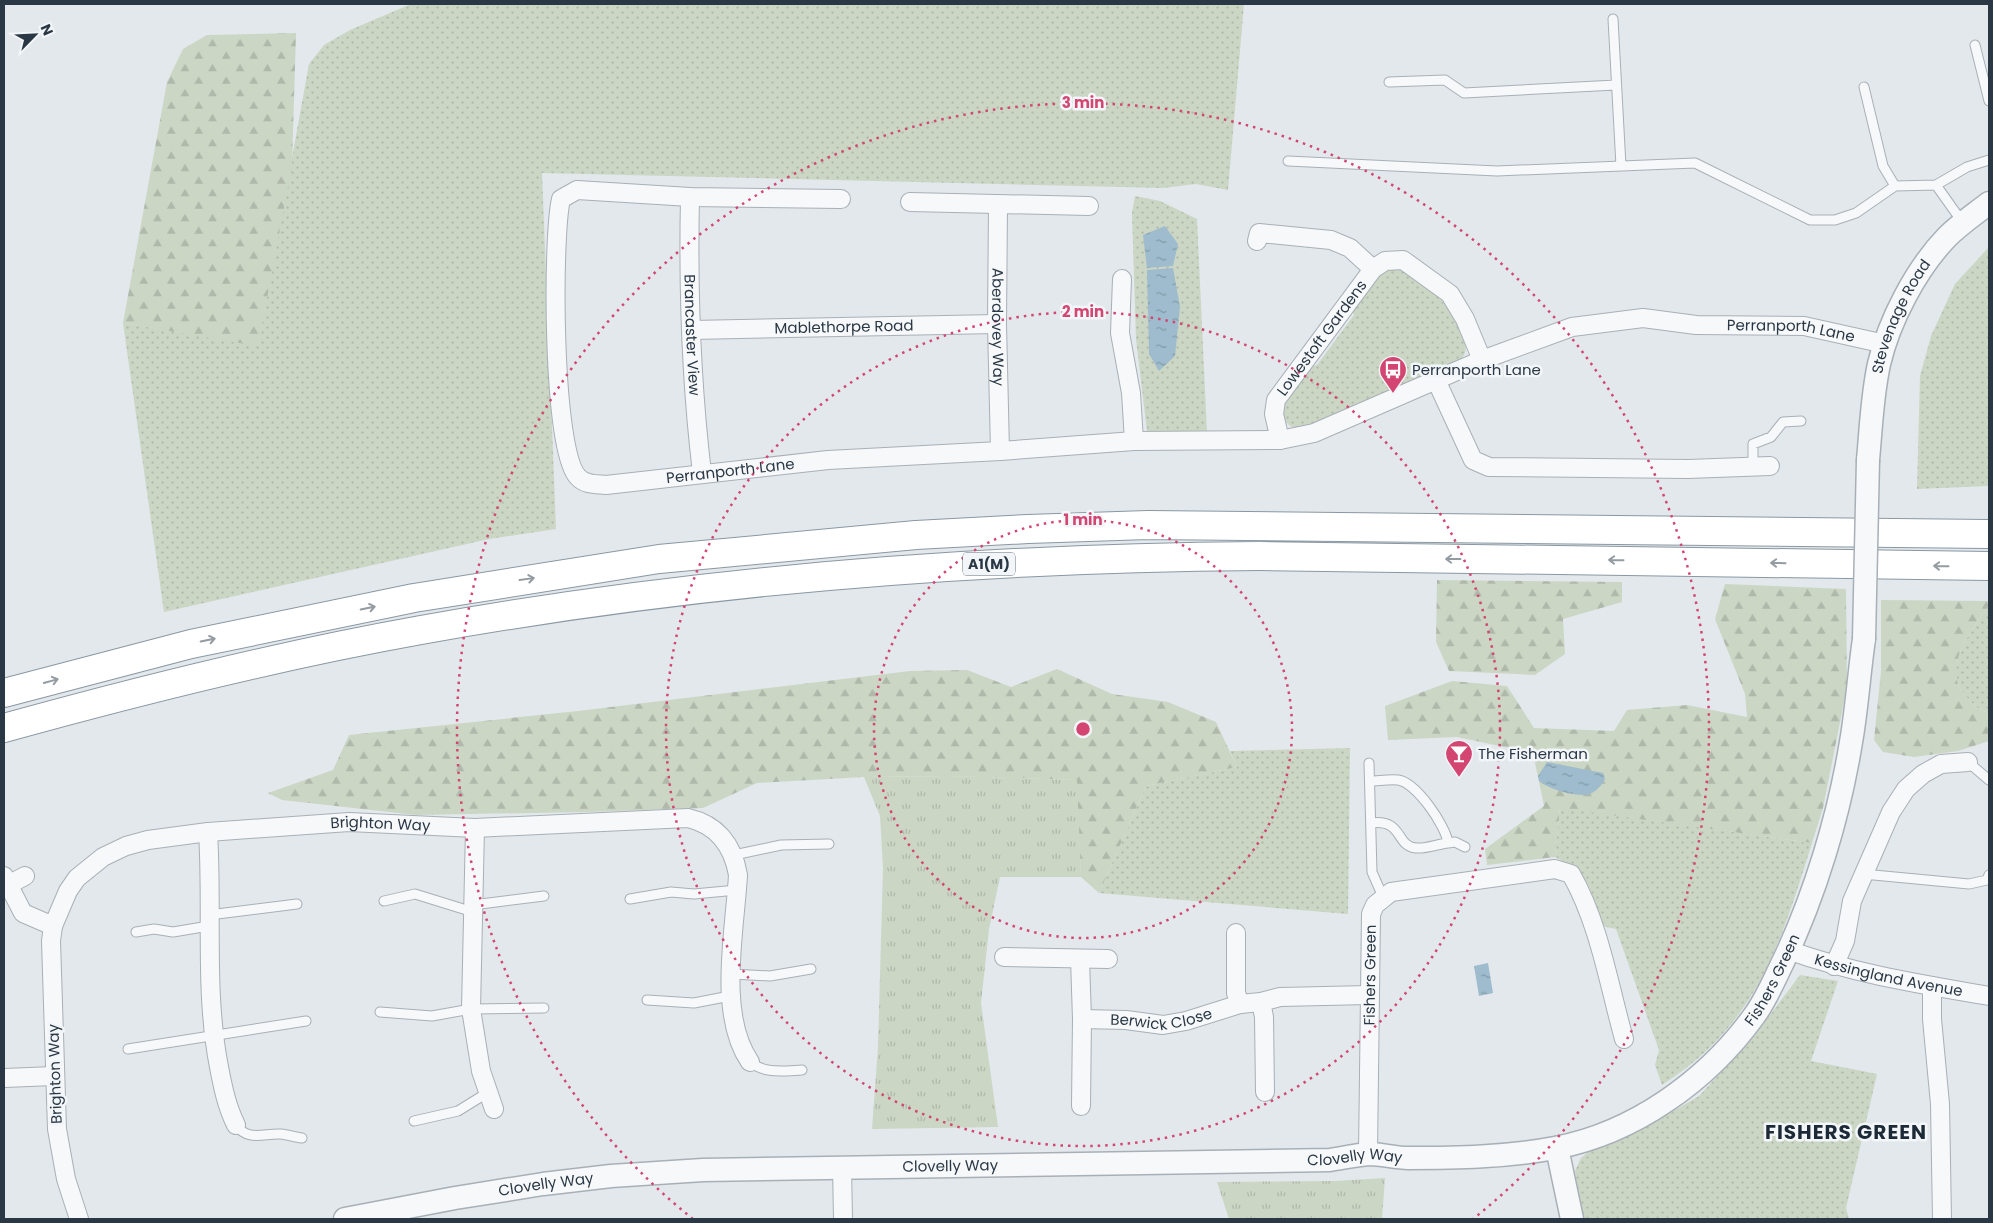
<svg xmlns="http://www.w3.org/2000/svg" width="1993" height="1223" viewBox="0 0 1993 1223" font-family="Poppins,sans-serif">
  <defs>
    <pattern id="grass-dots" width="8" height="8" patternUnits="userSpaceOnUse" patternTransform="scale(1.25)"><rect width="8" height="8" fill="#ccd6c4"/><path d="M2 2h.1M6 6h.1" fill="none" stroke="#afb8aa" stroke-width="1.8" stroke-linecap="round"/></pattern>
    <pattern id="forest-firs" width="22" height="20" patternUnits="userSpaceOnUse" patternTransform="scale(1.25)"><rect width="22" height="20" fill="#ccd6c4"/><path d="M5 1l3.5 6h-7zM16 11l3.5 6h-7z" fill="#afb8aa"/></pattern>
    <pattern id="park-tufts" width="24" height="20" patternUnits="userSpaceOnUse" patternTransform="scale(1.25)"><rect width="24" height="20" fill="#ccd6c4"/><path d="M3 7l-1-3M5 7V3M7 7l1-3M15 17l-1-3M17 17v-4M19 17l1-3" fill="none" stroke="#afb8aa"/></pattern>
    <pattern id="water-ripples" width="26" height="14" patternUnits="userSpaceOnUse" patternTransform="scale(1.25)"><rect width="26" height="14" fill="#9ebccd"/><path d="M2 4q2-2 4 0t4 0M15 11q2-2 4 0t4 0" fill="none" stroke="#819aa8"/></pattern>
  </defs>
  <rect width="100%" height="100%" fill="#e3e8ec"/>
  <path fill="url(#grass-dots)" d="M411,4H1244L1228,190L1196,184L1163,188L542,173L556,529L489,539L164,612L123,323L258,345L309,64L324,45L350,30Z
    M1135,196L1160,201L1197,219L1207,433L1147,431L1136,339L1132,213Z
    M1989,247V486L1917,489L1920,376L1931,336L1955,284Z
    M1395,267L1403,269C1430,290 1447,298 1461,332C1466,343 1469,351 1460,361L1311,426C1299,429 1289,430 1283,417V402L1310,367L1317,365L1354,315L1352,307L1383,269Z
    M1989,605V713C1977,709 1973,705 1965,695C1940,667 1973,629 1989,605Z
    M1350,748L1348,914L1099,893L1146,786L1237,767L1230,751Z
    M1560,807L1812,843C1780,945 1757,1024 1662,1085L1655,1065L1659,1050L1616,929L1602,926C1590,890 1592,875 1555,857Z
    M1800,975L1838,981L1811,1061L1877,1074L1846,1208L1849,1219H1582L1575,1171L1581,1158L1592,1149L1648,1126L1699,1096L1752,1039Z"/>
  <path fill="url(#forest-firs)" d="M296,33L292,165L258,346L123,323L167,82L183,49L207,35Z
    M1437,580L1622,582V602L1563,619L1565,654L1535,675L1449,671L1436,642Z
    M1725,584L1846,589L1847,687L1823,808L1812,843L1560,808L1555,857L1487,865L1485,849L1544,806L1533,753L1457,737L1388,740L1385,706L1452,681L1507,686L1534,728L1614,731L1627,710L1687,705L1747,717L1745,694L1715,619Z
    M1881,600L1989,601V605C1973,629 1940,667 1965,695C1973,705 1977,709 1989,713V741L1958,751L1914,757L1883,752L1874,740L1881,671Z
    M1057,669L1112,694L1168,702L1216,722L1237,767L1146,786L1099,893L1081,877L1076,780L952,776L864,777L757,783L703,808L586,812L416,815L282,800L268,793L333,770L349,735L578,711L910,671L967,670L1011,687Z"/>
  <path fill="url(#park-tufts)" d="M952,776L1077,780L1081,877H1000L989,929L981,1003L998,1127L872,1129L878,1047L883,868L880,816L864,777Z
    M1385,1178L1382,1219H1229L1217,1182L1336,1181Z"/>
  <path fill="url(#water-ripples)" d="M1165,226L1178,244L1173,266L1147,268L1143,235Z
    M1173,268L1180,307L1175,356L1159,371L1149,354L1147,270Z
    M1547,762L1603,773L1605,779C1601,787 1593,795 1584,795C1570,795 1549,789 1539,781L1538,776Z
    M1488,963L1493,993L1479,996L1474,966Z"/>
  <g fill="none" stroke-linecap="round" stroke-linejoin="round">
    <defs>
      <path id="service" d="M1613,19L1621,166
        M1975,45L1989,101
        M1389,82L1445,80L1464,93L1616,85
        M1864,87L1883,166L1895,186L1936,185L1963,223
        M1288,161L1497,171L1695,163L1810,220H1835L1856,213L1895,186
        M1936,185L1967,167L1989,160
        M1753,467V444L1771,437L1783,422L1801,421
        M1968,762L1989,780
        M1369,763L1372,872L1383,897
        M1370,781C1378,781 1389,779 1398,780C1416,782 1446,826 1448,843C1438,844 1426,849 1416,848C1395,846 1404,819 1371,823
        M1448,843L1455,842L1465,847
        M734,855L781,845L829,844
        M1863,874L1969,884L1987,880L1989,875
        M630,899L671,892L694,894L737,890
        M384,901L415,894L473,912
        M473,905L544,896
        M209,915L297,904
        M136,932L154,929L173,932L209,926
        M731,974L770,976L811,969
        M647,1000L694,1003L730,996
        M380,1012L432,1016L471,1009L544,1008
        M128,1049L306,1021
        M750,1062C765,1074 783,1071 802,1070
        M414,1121L458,1111L487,1093
        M236,1125C248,1142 264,1133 281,1134C288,1135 295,1137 302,1138"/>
      <g id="minor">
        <path id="s1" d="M690,197C688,289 691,381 702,473"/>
        <path id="s2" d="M841,199L690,197L577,190L561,199C552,238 552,451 578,477C585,485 596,484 606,485L828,460L1000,451L1134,441L1280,440L1314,433L1482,360L1572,327L1643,318L1696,325L1804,326L1885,344"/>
        <path d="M910,202L1089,206"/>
        <path id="s3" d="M998,205L997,324L1000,451"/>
        <path d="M1257,241L1259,233L1331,240L1350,248L1373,269"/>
        <path d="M1122,279L1120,333L1131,393L1134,441"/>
        <path id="s4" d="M692,330L997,324"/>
        <path d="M1436,380L1473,460L1489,467L1688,469L1770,466"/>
        <path id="s5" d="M1280,440L1274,414L1276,400L1373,269L1385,261L1403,260L1450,294L1465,319L1482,360"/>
        <path d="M475,828L471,1009L481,1071L494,1109"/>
        <path d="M208,832C213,911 204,990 219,1067C223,1088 227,1107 236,1125"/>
        <path d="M4,876L23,913L53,926"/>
        <path d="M8,885L25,876"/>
        <path d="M1236,933V993L1240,1004"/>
        <path id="s6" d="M1788,950C1855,974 1920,984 1989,996"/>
        <path d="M1004,957L1108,959"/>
        <path id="s7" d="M1080,959L1082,1019L1126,1020L1163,1025L1186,1021L1240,1004L1261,1002L1280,997L1369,995"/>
        <path d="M1834,966L1845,941L1852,901L1891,812L1906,789L1923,774L1941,764L1968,762"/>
        <path d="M1932,986V1019L1940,1104L1942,1219"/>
        <path d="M1261,1002L1264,1017L1265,1092"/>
        <path d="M4,1078L54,1076"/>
        <path d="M1081,1106L1082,1019"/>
        <path id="s8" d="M1368,1154L1371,914L1375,905L1391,892L1555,869L1571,874C1599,923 1609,985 1624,1039"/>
        <path d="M842,1166L843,1219"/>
        <path id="s9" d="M79,1219L66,1179L57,1129L51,941L53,926L68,891L77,878L103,857L126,846L148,840L208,832L349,822L475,828L688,818C718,825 733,846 738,875C735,931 717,1014 750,1062"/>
      </g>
      <g id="tertiary">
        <path id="s10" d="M1868,460C1871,428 1872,396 1879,364C1889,321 1916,269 1947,237C1960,224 1975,214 1989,203"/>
        <path d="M1557,1148L1572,1219"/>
        <path id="s11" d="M345,1219L455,1198L543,1184L611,1176L703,1170L1330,1160C1343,1158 1356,1155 1369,1154C1382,1154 1395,1158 1408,1158C1457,1158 1507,1157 1555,1148C1634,1133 1707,1081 1754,1016C1766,1000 1774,980 1783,962C1815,895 1839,816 1851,742C1857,708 1859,673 1864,639"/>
      </g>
      <path id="motorway" d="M4,693L191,644L414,598L659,559L916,535L1028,529L1148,525L1989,534
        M4,728C141,690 281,655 421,630C698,580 979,558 1260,556L1989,566"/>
    </defs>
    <use href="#service" stroke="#a8b0b7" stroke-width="11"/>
    <use href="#minor" stroke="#a8b0b7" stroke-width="20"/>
    <use href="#tertiary" stroke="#a8b0b7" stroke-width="25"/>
    <use href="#motorway" stroke="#8a98a3" stroke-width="30"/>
    <use href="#service" stroke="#f6f8fa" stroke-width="9"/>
    <use href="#minor" stroke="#f6f8fa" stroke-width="18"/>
    <use href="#tertiary" stroke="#f6f8fa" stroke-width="22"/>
    <use href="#motorway" stroke="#fff" stroke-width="28"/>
    <defs>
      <path id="tertiary-bridge" d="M1864,639L1868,460"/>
    </defs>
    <use href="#tertiary-bridge" stroke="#a8b0b7" stroke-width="25" stroke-linecap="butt"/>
    <use href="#tertiary-bridge" stroke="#f6f8fa" stroke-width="22"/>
  </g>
  <defs><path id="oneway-shaft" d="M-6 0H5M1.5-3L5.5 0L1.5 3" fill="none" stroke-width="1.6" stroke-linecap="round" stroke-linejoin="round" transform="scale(1.25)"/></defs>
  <g stroke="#949ca2">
    <use href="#oneway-shaft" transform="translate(1453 559) rotate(-180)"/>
    <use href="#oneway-shaft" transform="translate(1616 560) rotate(-179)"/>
    <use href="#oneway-shaft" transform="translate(1778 563) rotate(-179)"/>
    <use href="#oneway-shaft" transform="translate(1941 566) rotate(-179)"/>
    <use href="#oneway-shaft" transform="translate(527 579) rotate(-8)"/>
    <use href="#oneway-shaft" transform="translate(368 608) rotate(-12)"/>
    <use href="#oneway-shaft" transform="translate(208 640) rotate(-12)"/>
    <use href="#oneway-shaft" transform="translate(51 681) rotate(-15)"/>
  </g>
  <g fill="none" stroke="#d44672" stroke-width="2.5" stroke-dasharray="2.5 5">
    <circle cx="1083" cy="729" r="209"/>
    <circle cx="1083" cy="729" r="417"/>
    <path d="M693 1219A626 626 0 1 1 1473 1219"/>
  </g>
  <defs>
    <symbol id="bus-pin" viewBox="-11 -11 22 30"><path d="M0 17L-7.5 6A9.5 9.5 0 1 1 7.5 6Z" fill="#d44672" stroke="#f3f6f9"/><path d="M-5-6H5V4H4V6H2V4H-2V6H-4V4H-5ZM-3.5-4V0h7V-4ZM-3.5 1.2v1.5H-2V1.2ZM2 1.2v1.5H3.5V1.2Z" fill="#fff"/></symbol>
    <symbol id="bar-pin" viewBox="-11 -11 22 30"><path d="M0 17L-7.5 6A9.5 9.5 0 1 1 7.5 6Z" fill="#d44672" stroke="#f3f6f9"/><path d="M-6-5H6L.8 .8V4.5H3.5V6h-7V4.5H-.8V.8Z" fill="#fff"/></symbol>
  </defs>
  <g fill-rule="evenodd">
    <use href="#bus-pin" x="1377" y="354" width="32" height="43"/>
    <use href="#bar-pin" x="1443" y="738" width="32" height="43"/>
  </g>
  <g text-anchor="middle" stroke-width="5" stroke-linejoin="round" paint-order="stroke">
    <rect fill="#f3f6f9" stroke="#66717b" stroke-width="1" x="963" y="552.5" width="52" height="23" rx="4"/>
    <g font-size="14" font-weight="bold" fill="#2a3845">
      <text x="989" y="569">A1(M)</text>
    </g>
    <g font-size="15" fill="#2a3845" stroke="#f3f6f9">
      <text dy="5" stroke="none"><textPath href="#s10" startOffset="149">Stevenage Road</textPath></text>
      <text dy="5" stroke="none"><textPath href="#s4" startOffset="152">Mablethorpe Road</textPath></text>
      <text dy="5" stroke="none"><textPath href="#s3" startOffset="122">Aberdovey Way</textPath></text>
      <text dy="5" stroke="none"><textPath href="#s2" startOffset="1804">Perranporth Lane</textPath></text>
      <text dy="5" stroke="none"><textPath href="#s1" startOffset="138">Brancaster View</textPath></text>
      <text dy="5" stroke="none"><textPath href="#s5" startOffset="118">Lowestoft Gardens</textPath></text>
      <text dy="5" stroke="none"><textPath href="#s2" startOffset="719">Perranporth Lane</textPath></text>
      <text dy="5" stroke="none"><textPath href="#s9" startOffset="665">Brighton Way</textPath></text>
      <text dy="5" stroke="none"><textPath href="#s6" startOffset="104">Kessingland Avenue</textPath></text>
      <text dy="5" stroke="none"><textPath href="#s8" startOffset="179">Fishers Green</textPath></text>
      <text dy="5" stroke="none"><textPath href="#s11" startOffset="1500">Fishers Green</textPath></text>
      <text dy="5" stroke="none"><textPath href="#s7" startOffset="140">Berwick Close</textPath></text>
      <text transform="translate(55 1074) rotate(-92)" y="5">Brighton Way</text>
      <text dy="5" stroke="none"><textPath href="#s11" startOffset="1014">Clovelly Way</textPath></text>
      <text dy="5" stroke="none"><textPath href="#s11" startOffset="609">Clovelly Way</textPath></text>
      <text dy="5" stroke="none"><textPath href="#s11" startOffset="204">Clovelly Way</textPath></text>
    </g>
    <g font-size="15" fill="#2a3845" stroke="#f3f6f9" text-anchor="start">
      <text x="1412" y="375">Perranporth Lane</text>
      <text x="1478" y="759">The Fisherman</text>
    </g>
    <g font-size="20" font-weight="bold" letter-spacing="1" fill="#1c2936" stroke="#f3f6f9">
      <text x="1846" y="1139">FISHERS GREEN</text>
    </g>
  </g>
  <circle cx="1083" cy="729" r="8" fill="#d44672" stroke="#f3f6f9" stroke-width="2.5"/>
  <g font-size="15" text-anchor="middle" font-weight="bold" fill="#d44672" stroke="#f3f6f9" stroke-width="5" stroke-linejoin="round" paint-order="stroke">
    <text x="1083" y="108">3 min</text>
    <text x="1083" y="317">2 min</text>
    <text x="1083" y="525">1 min</text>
  </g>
  <rect width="1993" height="1223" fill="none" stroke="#2a3845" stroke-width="10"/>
  <g transform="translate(35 35) rotate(66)" stroke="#f3f6f9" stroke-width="4" paint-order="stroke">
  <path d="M0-4L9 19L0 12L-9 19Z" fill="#2a3845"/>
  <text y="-8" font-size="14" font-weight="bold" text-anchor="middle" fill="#2a3845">N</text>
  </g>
</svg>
